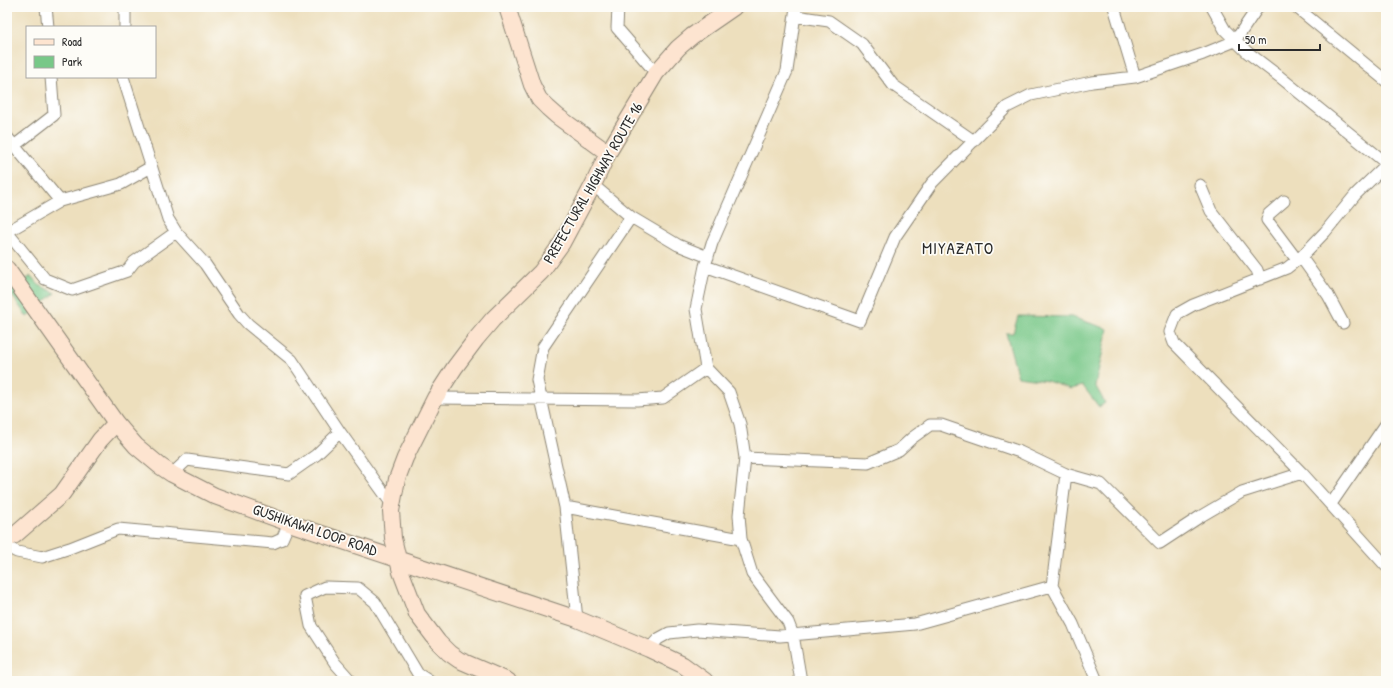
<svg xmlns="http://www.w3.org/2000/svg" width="1393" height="688" viewBox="0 0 1393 688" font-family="'Patrick Hand',sans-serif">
  <rect width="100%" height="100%" fill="#fdfcf7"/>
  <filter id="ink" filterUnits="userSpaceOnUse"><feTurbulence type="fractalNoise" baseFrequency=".025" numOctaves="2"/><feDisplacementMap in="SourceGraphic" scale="8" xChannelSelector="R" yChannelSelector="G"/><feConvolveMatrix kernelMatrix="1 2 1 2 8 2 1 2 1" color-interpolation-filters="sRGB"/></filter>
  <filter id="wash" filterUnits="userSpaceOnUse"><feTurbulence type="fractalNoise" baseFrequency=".012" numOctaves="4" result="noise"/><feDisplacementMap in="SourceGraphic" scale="16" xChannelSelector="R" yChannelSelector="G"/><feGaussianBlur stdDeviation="0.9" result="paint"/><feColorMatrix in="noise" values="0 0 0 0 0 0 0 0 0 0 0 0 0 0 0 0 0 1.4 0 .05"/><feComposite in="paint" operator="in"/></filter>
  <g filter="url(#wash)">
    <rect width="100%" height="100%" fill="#eddfbd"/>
    <path fill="#78c888" stroke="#527a5a" d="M31,276L39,285L55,293L27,317L9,291Z
      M1018,316L1072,317L1108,329L1095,385L1105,403L1099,407L1083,386L1071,389L1047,381L1018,377L1006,333H1013Z"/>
  </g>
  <g filter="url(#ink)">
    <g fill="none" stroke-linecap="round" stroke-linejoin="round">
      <defs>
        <path id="street" d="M46,7L48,27
          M125,7V27
          M618,7L617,28L656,73
          M796,7L787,71L712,243L705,266L696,309L706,368L729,392L740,424L745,458L739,515L741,539L752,574L788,622L793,635L801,681
          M1114,7L1135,77
          M1212,7L1225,30L1247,52L1280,77L1386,163
          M1296,7L1386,81
          M795,16L829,21L862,44L893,85L974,141
          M123,77L168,219L176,232L205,264L239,314L248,324L292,360L340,432L391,503
          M7,137L60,201
          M14,146L54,115L51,77
          M1386,165L1356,194L1325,232L1301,257L1287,268L1193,305L1177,314L1170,332L1174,343L1302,473L1386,566
          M593,185L631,217L678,245L708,257
          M1200,185L1211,211L1257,270L1260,279
          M1284,201L1269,214L1267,220L1297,260
          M7,232L45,279L72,290L127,271L134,262L176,232
          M7,232L60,201L121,184L151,167
          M1301,257L1328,295L1343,323
          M705,266L860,321L895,237L932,183L1007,107L1031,95L1092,82L1135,77L1203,54L1235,41L1258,7
          M435,398L637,400L663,398L706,368
          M745,458L868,463L899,450L912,438L930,425H941L1020,452L1066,474L1101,484L1160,543L1201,516L1242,492L1302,473
          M172,474L187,460L289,474L316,455L340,432
          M1066,474L1052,586L1073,624L1097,681
          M1331,504L1386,424
          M565,507L741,539
          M7,547L17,552L42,557L70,548L118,529L273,543L282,539L289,523
          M577,619L565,507L537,380L543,347L631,217
          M649,649L658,639L669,633L697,630L780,636L915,624L1052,586
          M351,681L335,663L311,626L305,596L325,587L358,588L375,602L418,674L429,681"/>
        <path id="secondary" d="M507,7L532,85L539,99L548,108L557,116L608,153
          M7,269L116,423L136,446L160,466L172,474L215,496L289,523L577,619L649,649L683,665L705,681
          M7,539L15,535L62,494L100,440L116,423
          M508,681L459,660L449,653L438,642L417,614L401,572L393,538L391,511L397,479L405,458L435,398L455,367L476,339L493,319L541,272L562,243L593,185L608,153L656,73L678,48L692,36L734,7"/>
      </defs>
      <use href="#street" stroke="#8c8574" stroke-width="13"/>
      <use href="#secondary" stroke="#8c8574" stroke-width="18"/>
      <use href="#street" stroke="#fff" stroke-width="11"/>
      <use href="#secondary" stroke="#fde4d0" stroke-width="16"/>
    </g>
  </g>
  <g text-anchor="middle" stroke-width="3.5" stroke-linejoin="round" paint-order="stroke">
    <g font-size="15" fill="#2b2b2b" stroke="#fdfcf7">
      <text transform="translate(593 183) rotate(-60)" y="5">PREFECTURAL HIGHWAY ROUTE 16</text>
      <text transform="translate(315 530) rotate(19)" y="5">GUSHIKAWA LOOP ROAD</text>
    </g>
    <g font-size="17" letter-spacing="1" fill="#2b2b2b" stroke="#fdfcf7">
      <text x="958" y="254">MIYAZATO</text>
    </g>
  </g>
  <rect width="1393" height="688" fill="none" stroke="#fdfcf7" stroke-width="24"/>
  <rect x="26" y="26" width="130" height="52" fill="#fdfcf7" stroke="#a9a8a5"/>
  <rect x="34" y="39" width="20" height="6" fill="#fde4d0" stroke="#a9a8a5"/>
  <text x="62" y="46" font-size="12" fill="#2b2b2b">Road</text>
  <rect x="34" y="56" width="20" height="12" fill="#78c888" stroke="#a9a8a5"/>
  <text x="62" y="66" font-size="12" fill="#2b2b2b">Park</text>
  <path d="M1239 44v6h81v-6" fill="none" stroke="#2b2b2b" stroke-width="2"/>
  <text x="1245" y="44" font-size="12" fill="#2b2b2b" stroke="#fdfcf7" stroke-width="3" paint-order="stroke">50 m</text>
</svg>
